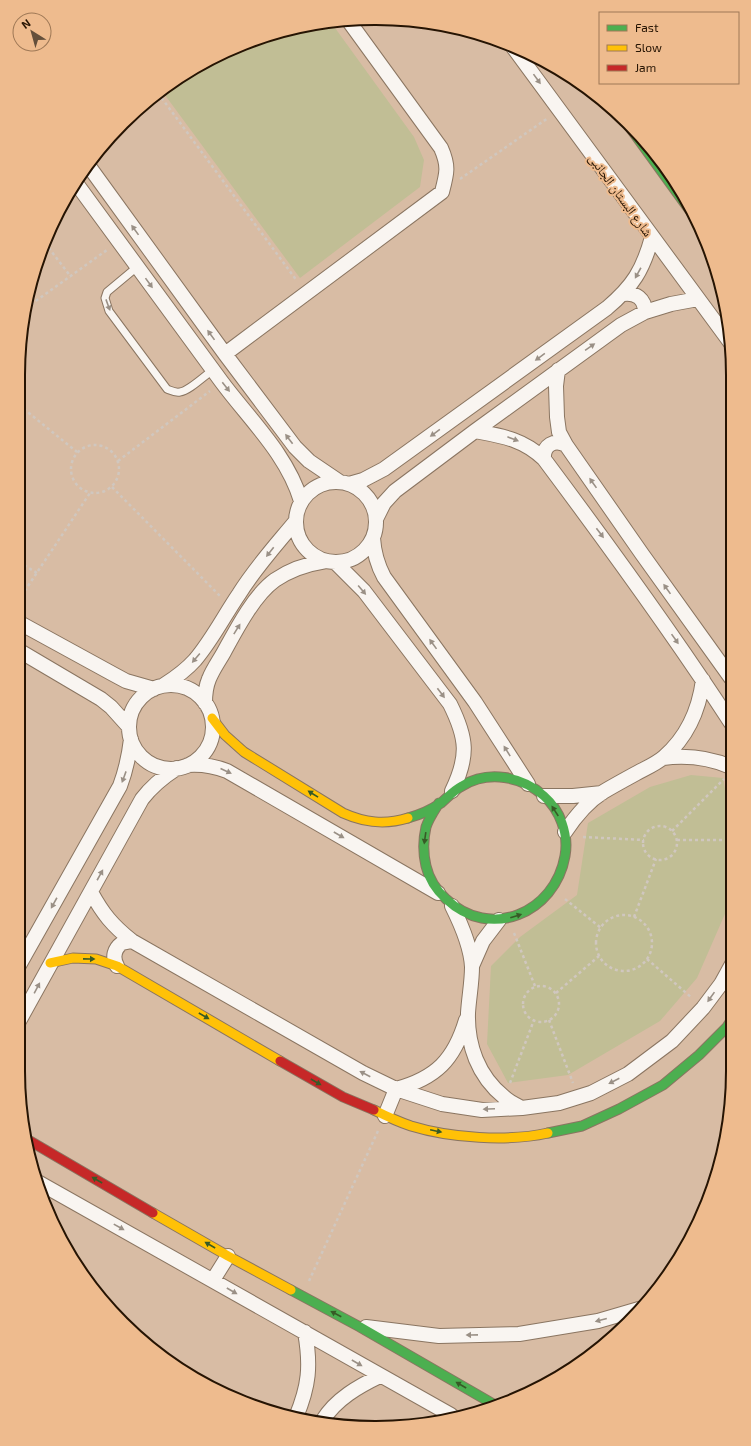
<svg xmlns="http://www.w3.org/2000/svg" width="751" height="1446" viewBox="0 0 751 1446" font-family="'Exo 2','Noto Naskh Arabic',sans-serif">
  <rect width="100%" height="100%" fill="#d8bca4"/>
  <path fill="#c1be95" d="M330,21L414,137L424,160L420,187L300,278L162,91L197,66L261,37Z
    M691,775L723,778L731,819L732,882L728,907L697,978L660,1021L568,1075L508,1083L487,1044L491,966L520,937L577,895L588,823L650,787Z"/>
  <g fill="none" stroke-linecap="round" stroke-linejoin="round">
    <defs>
      <path id="lane" d="M137,267L107,292L105,298L109,311L167,389C172,391 175,393 180,392C189,391 204,376 213,370"/>
      <path id="street" d="M513,47L730,342
        M88,165L225,354L295,447L309,461L340,482
        M76,183C124,249 172,315 221,381C249,419 287,454 301,501
        M623,294C636,292 645,299 645,312
        M225,354L442,192C447,173 449,166 441,148L348,20
        M558,370L556,386L557,417L559,432L566,445L642,554L731,678
        M475,431C502,436 523,439 544,459C609,546 672,632 731,723
        M544,459C543,445 554,439 566,445
        M296 522a40 40 0 1 1 80 0a40 40 0 1 1-80 0Z
        M349,484L363,480L384,469L607,308C633,286 643,270 652,237
        M376,519L384,503L395,491L475,431L621,325L645,312L671,304L698,299
        M373,538C374,553 377,564 384,577L475,702L528,784
        M335,562L364,591L450,704C467,738 469,756 452,791
        M18,622L113,674L126,681L154,689
        M18,650L101,699L111,707L129,727
        M164,685C175,678 186,670 195,660C212,640 224,616 239,594C255,568 276,545 295,522
        M129 727a42 42 0 1 1 84 0a42 42 0 1 1-84 0Z
        M205,703C205,694 206,686 209,679C213,669 219,661 224,652C236,630 254,595 275,580C291,569 307,564 326,561
        M663,758C687,755 708,757 731,767
        M188,765C202,764 214,766 227,771L438,893
        M544,796H573L602,793
        M565,832C575,817 587,802 603,792C613,786 624,780 635,774C644,769 656,764 664,757C687,737 699,710 703,680
        M91,892C103,914 112,925 132,941L363,1073L396,1089L442,1104L482,1110L522,1108L559,1103L591,1093L628,1074L672,1041L703,1008L721,984L732,964
        M452,906C461,924 471,946 472,967C472,982 469,997 468,1013C467,1045 478,1076 504,1097C509,1102 516,1105 522,1108
        M117,966C112,957 114,949 122,943L132,941
        M472,966L483,941L499,920
        M18,967L120,786C126,770 129,756 131,739
        M18,1023L142,799C152,786 163,777 177,768
        M385,1116L396,1089C436,1078 454,1060 466,1020
        M36,1181L451,1415
        M213,1280L228,1256
        M366,1327L439,1336L519,1334L598,1321L639,1309
        M296,1417C309,1386 311,1366 305,1332
        M323,1420C336,1399 359,1386 380,1376"/>
      <path id="fast" d="M631,129L691,212
        M408,818C419,815 431,810 441,803C448,797 454,790 462,786C488,770 522,776 544,796C560,810 569,834 565,856C555,913 490,941 446,899C436,890 429,879 426,866C423,853 423,840 426,827C429,818 434,811 439,803
        M548,1133L582,1126L619,1109L663,1085L699,1055L727,1027L732,1019
        M291,1290L360,1327L495,1405"/>
      <path id="slow" d="M212,718L225,735L244,752L343,813C365,823 385,825 408,818
        M50,963L73,958L96,959L117,966L280,1061
        M374,1110C386,1116 399,1122 411,1126C450,1138 508,1142 548,1133
        M153,1213L228,1256L291,1290"/>
      <path id="jam" d="M280,1061L343,1097L374,1110
        M30,1141L153,1213"/>
    </defs>
    <use href="#lane" stroke="#8a7561" stroke-width="9"/>
    <use href="#street" stroke="#8a7561" stroke-width="16"/>
    <use href="#fast" stroke="#8a7561" stroke-width="11"/>
    <use href="#slow" stroke="#8a7561" stroke-width="11"/>
    <use href="#jam" stroke="#8a7561" stroke-width="11"/>
    <path stroke="#d0c7bf" stroke-width="2.5" stroke-dasharray="3 3" stroke-linecap="butt" d="M158,93L297,281
      M460,179L548,118
      M45,243L71,277
      M26,308L107,250
      M19,405L77,452
      M71 469a24 24 0 1 1 48 0a24 24 0 1 1-48 0Z
      M118,461L210,391
      M112,487L220,596
      M19,562L37,573
      M18,601L90,493
      M643 843a17 17 0 1 1 34 0a17 17 0 1 1-34 0Z
      M672,831L724,779
      M583,837L644,840
      M677,840H731
      M565,899L601,928
      M596 943a28 28 0 1 1 56 0a28 28 0 1 1-56 0Z
      M634,917L656,859
      M514,933L535,986
      M647,959L692,998
      M523 1004a18 18 0 1 1 36 0a18 18 0 1 1-36 0Z
      M556,993L599,956
      M549,1020L573,1083
      M510,1083L534,1020
      M309,1281L378,1131"/>
    <use href="#lane" stroke="#f9f5f1" stroke-width="7"/>
    <use href="#street" stroke="#f9f5f1" stroke-width="14"/>
    <use href="#fast" stroke="#4caf50" stroke-width="9"/>
    <use href="#slow" stroke="#ffc107" stroke-width="9"/>
    <use href="#jam" stroke="#c62828" stroke-width="9"/>
  </g>
  <defs><path id="oneway-solid" d="M-6-.8H1V-3.2L6.5 0L1 3.2V.8H-6Z"/></defs>
  <g fill="#9a9086">
    <use href="#oneway-solid" transform="translate(537 79) rotate(54)"/>
    <use href="#oneway-solid" transform="translate(135 230) rotate(-126)"/>
    <use href="#oneway-solid" transform="translate(638 273) rotate(119)"/>
    <use href="#oneway-solid" transform="translate(149 283) rotate(54)"/>
    <use href="#oneway-solid" transform="translate(108 305) rotate(70)"/>
    <use href="#oneway-solid" transform="translate(211 335) rotate(-126)"/>
    <use href="#oneway-solid" transform="translate(590 347) rotate(-35)"/>
    <use href="#oneway-solid" transform="translate(540 357) rotate(144)"/>
    <use href="#oneway-solid" transform="translate(226 387) rotate(52)"/>
    <use href="#oneway-solid" transform="translate(435 433) rotate(144)"/>
    <use href="#oneway-solid" transform="translate(289 439) rotate(-127)"/>
    <use href="#oneway-solid" transform="translate(513 439) rotate(21)"/>
    <use href="#oneway-solid" transform="translate(593 483) rotate(-125)"/>
    <use href="#oneway-solid" transform="translate(600 533) rotate(53)"/>
    <use href="#oneway-solid" transform="translate(270 552) rotate(128)"/>
    <use href="#oneway-solid" transform="translate(667 589) rotate(-125)"/>
    <use href="#oneway-solid" transform="translate(362 590) rotate(50)"/>
    <use href="#oneway-solid" transform="translate(237 629) rotate(-58)"/>
    <use href="#oneway-solid" transform="translate(675 639) rotate(55)"/>
    <use href="#oneway-solid" transform="translate(433 644) rotate(-126)"/>
    <use href="#oneway-solid" transform="translate(196 658) rotate(130)"/>
    <use href="#oneway-solid" transform="translate(441 693) rotate(53)"/>
    <use href="#oneway-solid" transform="translate(507 751) rotate(-122)"/>
    <use href="#oneway-solid" transform="translate(226 771) rotate(24)"/>
    <use href="#oneway-solid" transform="translate(124 777) rotate(110)"/>
    <use href="#oneway-solid" transform="translate(339 835) rotate(30)"/>
    <use href="#oneway-solid" transform="translate(100 875) rotate(-61)"/>
    <use href="#oneway-solid" transform="translate(54 903) rotate(119)"/>
    <use href="#oneway-solid" transform="translate(37 988) rotate(-62)"/>
    <use href="#oneway-solid" transform="translate(711 997) rotate(125)"/>
    <use href="#oneway-solid" transform="translate(365 1074) rotate(-152)"/>
    <use href="#oneway-solid" transform="translate(614 1081) rotate(153)"/>
    <use href="#oneway-solid" transform="translate(489 1109) rotate(178)"/>
    <use href="#oneway-solid" transform="translate(119 1227) rotate(29)"/>
    <use href="#oneway-solid" transform="translate(232 1291) rotate(30)"/>
    <use href="#oneway-solid" transform="translate(601 1320) rotate(165)"/>
    <use href="#oneway-solid" transform="translate(472 1335) rotate(179)"/>
    <use href="#oneway-solid" transform="translate(357 1363) rotate(30)"/>
  </g>
  <g fill="#375a26">
    <use href="#oneway-solid" transform="translate(313 794) rotate(-148)"/>
    <use href="#oneway-solid" transform="translate(555 811) rotate(-123)"/>
    <use href="#oneway-solid" transform="translate(425 838) rotate(98)"/>
    <use href="#oneway-solid" transform="translate(516 916) rotate(-18)"/>
    <use href="#oneway-solid" transform="translate(89 959) rotate(1)"/>
    <use href="#oneway-solid" transform="translate(204 1016) rotate(30)"/>
    <use href="#oneway-solid" transform="translate(316 1082) rotate(30)"/>
    <use href="#oneway-solid" transform="translate(436 1131) rotate(12)"/>
    <use href="#oneway-solid" transform="translate(97 1180) rotate(-150)"/>
    <use href="#oneway-solid" transform="translate(210 1245) rotate(-150)"/>
    <use href="#oneway-solid" transform="translate(336 1314) rotate(-152)"/>
    <use href="#oneway-solid" transform="translate(461 1385) rotate(-150)"/>
  </g>
  <g text-anchor="middle" stroke-width="4" stroke-linejoin="round" paint-order="stroke">
    <g font-size="13" fill="#261403" stroke="#eebb8e">
      <text transform="translate(621 195) rotate(54)" y="5">شارع البستان الجانبى</text>
    </g>
  </g>
  <path d="M0 0H751V1446H0ZM375 25H376A350 350 0 0 1 726 375V1071A350 350 0 0 1 376 1421H375A350 350 0 0 1 25 1071V375A350 350 0 0 1 375 25Z" fill="#eebb8e" fill-rule="evenodd"/>
  <path fill="none" stroke="#261403" stroke-width="2" d="M375 25H376A350 350 0 0 1 726 375V1071A350 350 0 0 1 376 1421H375A350 350 0 0 1 25 1071V375A350 350 0 0 1 375 25Z"/>
  <rect x="599" y="12" width="140" height="72" fill="#eebb8e" stroke="#9e7856"/>
  <rect x="607" y="25" width="20" height="6" fill="#4caf50" stroke="#9e7856"/>
  <text x="635" y="32" font-size="12" fill="#261403">Fast</text>
  <rect x="607" y="45" width="20" height="6" fill="#ffc107" stroke="#9e7856"/>
  <text x="635" y="52" font-size="12" fill="#261403">Slow</text>
  <rect x="607" y="65" width="20" height="6" fill="#c62828" stroke="#9e7856"/>
  <text x="635" y="72" font-size="12" fill="#261403">Jam</text>
  <g transform="translate(32 32) rotate(323)"><circle r="19" fill="#eebb8e" stroke="#9e7856"/>
  <path d="M0-3L7 15L0 10L-7 15Z" fill="#644f3b"/>
  <text y="-6" font-size="11" font-weight="bold" text-anchor="middle" fill="#261403">N</text>
  </g>
</svg>
